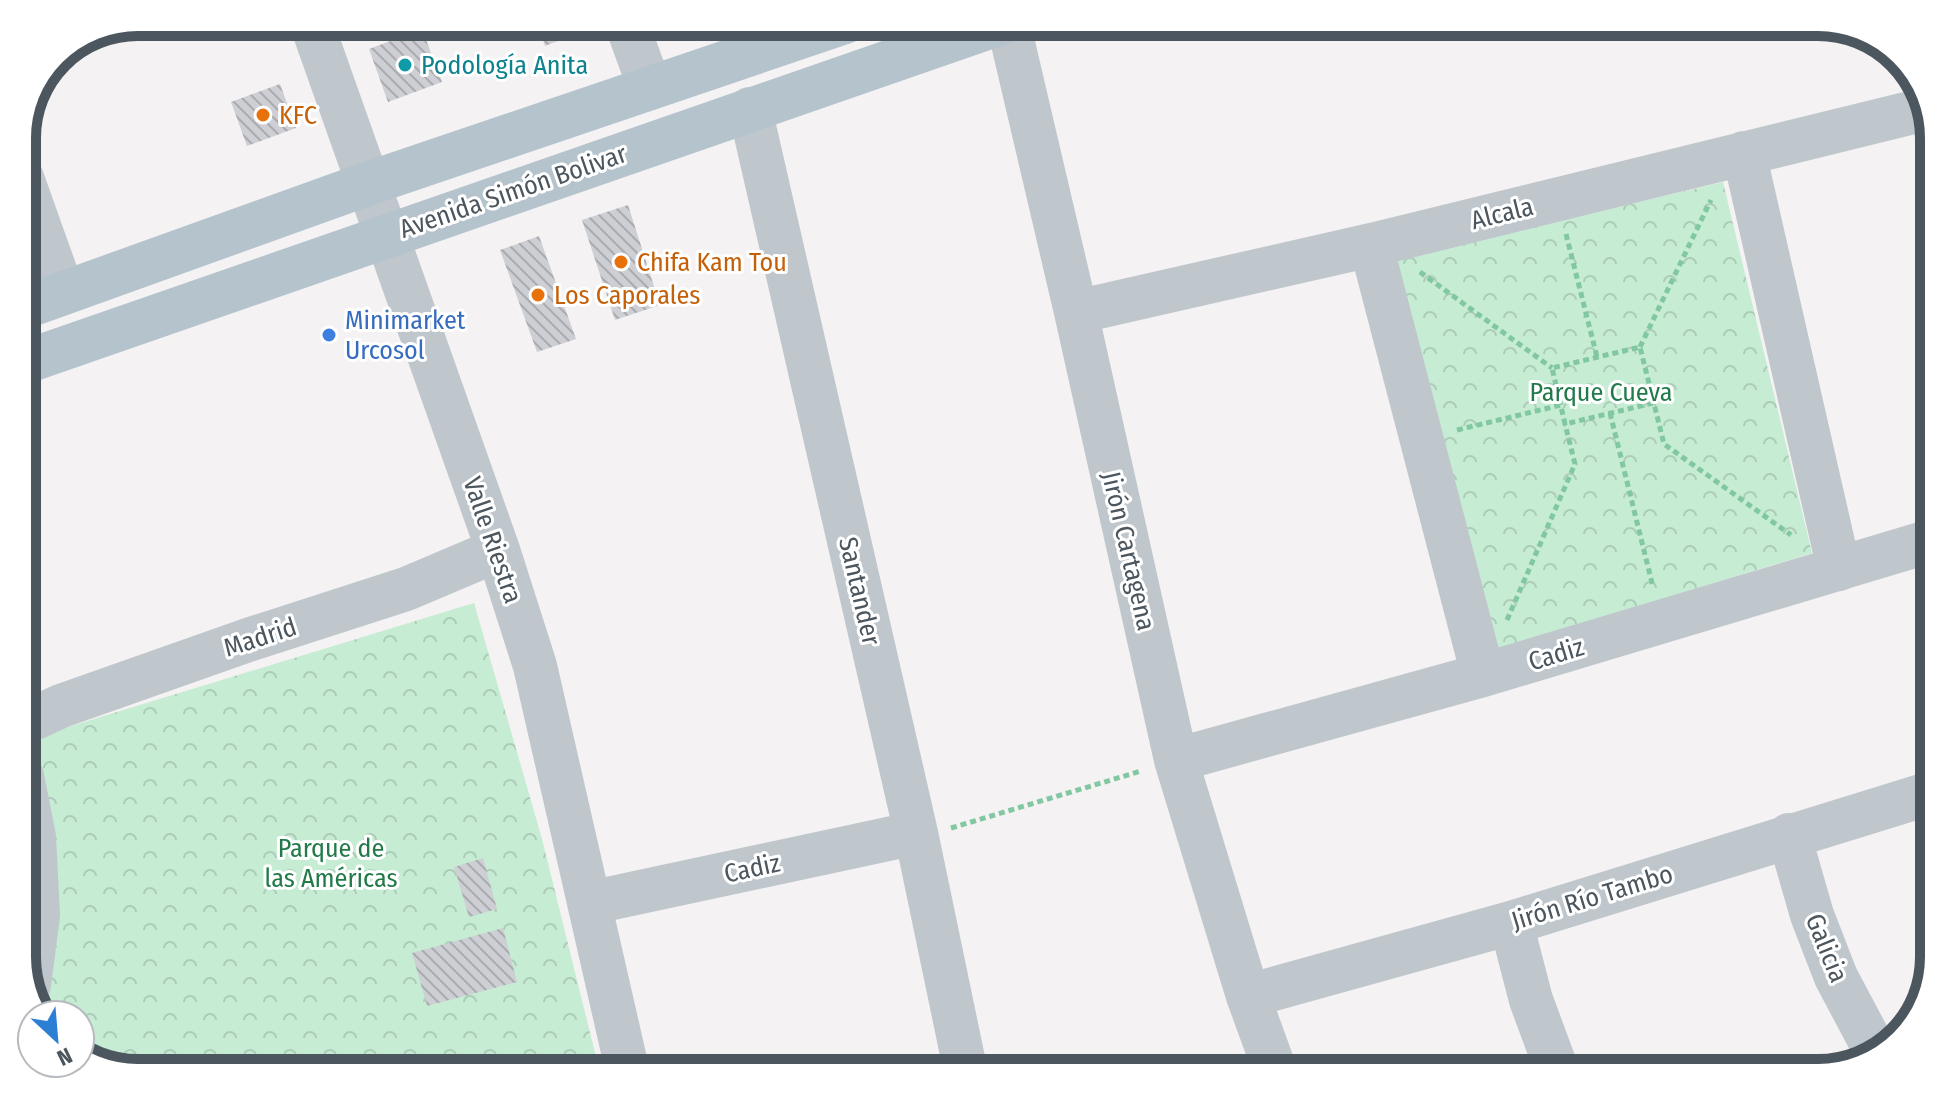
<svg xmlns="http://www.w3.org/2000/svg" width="1956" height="1095" viewBox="0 0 1956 1095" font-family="'Fira Sans Condensed',sans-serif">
  <defs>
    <pattern id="forest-crowns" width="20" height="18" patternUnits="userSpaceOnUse" patternTransform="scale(2)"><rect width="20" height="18" fill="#c6ecd3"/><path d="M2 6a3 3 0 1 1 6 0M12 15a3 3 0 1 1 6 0" fill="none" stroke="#acccb8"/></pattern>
    <pattern id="building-back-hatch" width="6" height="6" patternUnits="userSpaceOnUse" patternTransform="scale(2)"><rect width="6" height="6" fill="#cdcfd4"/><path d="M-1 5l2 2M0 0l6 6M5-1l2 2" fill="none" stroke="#a9abaf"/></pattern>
  </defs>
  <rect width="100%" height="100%" fill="#f4f2f2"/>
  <path fill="url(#forest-crowns)" d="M1723,182L1812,553L1494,651L1396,260Z
    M474,603L542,839L600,1073H138L81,1058L80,1015H39L38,1009L49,945L48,832L34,748L48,733Z"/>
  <path fill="url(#building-back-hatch)" d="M537,22H580L583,31L545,46Z
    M422,29L442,82L388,102L369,49Z
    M280,84L296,128L247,146L231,102Z
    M628,205L660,305L615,320L582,220Z
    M539,236L576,339L537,352L500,250Z
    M483,858L497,909L469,917L454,867Z
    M503,928L517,982L427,1006L412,953Z"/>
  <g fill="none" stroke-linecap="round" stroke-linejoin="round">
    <path stroke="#81c7a1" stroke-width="5" stroke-dasharray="6 4" stroke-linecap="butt" d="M1566,234L1597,357
      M1420,272L1552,368
      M1640,347L1711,200
      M1653,403L1565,424L1552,368L1640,347L1664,444L1791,535
      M1610,413L1653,587
      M1457,430L1561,405
      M1507,620L1575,464L1565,424
      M951,828L1141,771"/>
    <path stroke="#bfc7cd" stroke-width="44" d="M311,22L498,550L535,666L628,1073
      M626,22L650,88
      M1008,22L1076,312L1176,760L1248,996L1276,1073
      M750,109L916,833L966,1073
      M1744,153L1839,569
      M22,178L63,293
      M1371,245L1483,675
      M1076,312L1380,243L1926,109
      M22,724L61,706L248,640L406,589L498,550
      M1176,760L1483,675L1934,540
      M22,776L34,837L38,915L29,985
      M1789,835L1812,915L1836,977L1878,1056
      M589,903L916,833
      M1511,923L1531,1000L1558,1073
      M1248,996L1511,923L1934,792"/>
    <path stroke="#b5c3cd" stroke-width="44" d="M22,308L367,184L845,22
      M22,363L1004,22"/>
  </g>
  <circle fill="#0f9aa8" stroke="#fff" stroke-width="3" cx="405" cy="65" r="8"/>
  <g fill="#e8710a" stroke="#fff" stroke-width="3">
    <circle cx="263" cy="115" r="8"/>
    <circle cx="621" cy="262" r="8"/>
    <circle cx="538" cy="295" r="8"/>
  </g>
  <circle fill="#3f7fe0" stroke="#fff" stroke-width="3" cx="329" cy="335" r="8"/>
  <g text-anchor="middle" stroke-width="6" stroke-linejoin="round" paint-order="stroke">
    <g font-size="26" fill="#0d838f" stroke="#fff" text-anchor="start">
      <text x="421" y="74">Podología Anita</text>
    </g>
    <g font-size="26" fill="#c56008" stroke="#fff" text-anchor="start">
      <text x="279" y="124">KFC</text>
      <text x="637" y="271">Chifa Kam Tou</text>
      <text x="554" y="304">Los Caporales</text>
    </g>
    <g font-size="26" fill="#4c565e" stroke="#fff">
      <text transform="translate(513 191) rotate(-19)" y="9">Avenida Simón Bolivar</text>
      <text transform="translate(1502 213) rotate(-14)" y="9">Alcala</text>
      <text transform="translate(493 540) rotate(71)" y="9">Valle Riestra</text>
      <text transform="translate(1129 551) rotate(77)" y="9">Jirón Cartagena</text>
      <text transform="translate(860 591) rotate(77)" y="9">Santander</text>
      <text transform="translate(260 637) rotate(-18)" y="9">Madrid</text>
      <text transform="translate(1556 654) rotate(-17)" y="9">Cadiz</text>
      <text transform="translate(752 868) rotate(-12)" y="9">Cadiz</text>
      <text transform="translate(1592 897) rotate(-17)" y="9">Jirón Río Tambo</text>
      <text transform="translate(1827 948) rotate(68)" y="9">Galicia</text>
    </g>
    <g font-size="26" fill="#366cbe" stroke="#fff" text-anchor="start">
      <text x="345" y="329">Minimarket<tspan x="345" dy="30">Urcosol</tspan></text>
    </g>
    <g font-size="26" fill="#227a49" stroke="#fff">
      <text x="1601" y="401">Parque Cueva</text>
      <text x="331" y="857">Parque de<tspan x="331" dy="30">las Américas</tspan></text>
    </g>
  </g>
  <path d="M0 0H1956V1095H0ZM138 36H1818A102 102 0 0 1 1920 138V957A102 102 0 0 1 1818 1059H138A102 102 0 0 1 36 957V138A102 102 0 0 1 138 36Z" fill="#fff" fill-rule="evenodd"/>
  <path fill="none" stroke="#4c565e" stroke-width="10" d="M138 36H1818A102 102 0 0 1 1920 138V957A102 102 0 0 1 1818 1059H138A102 102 0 0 1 36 957V138A102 102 0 0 1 138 36Z"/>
  <g transform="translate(56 1039) rotate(154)"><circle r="38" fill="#ffffff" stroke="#b7bbbf" stroke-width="2"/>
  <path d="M0-6L14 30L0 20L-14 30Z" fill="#2d7fd3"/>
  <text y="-12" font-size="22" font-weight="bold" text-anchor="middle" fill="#4c565e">N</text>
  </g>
</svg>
